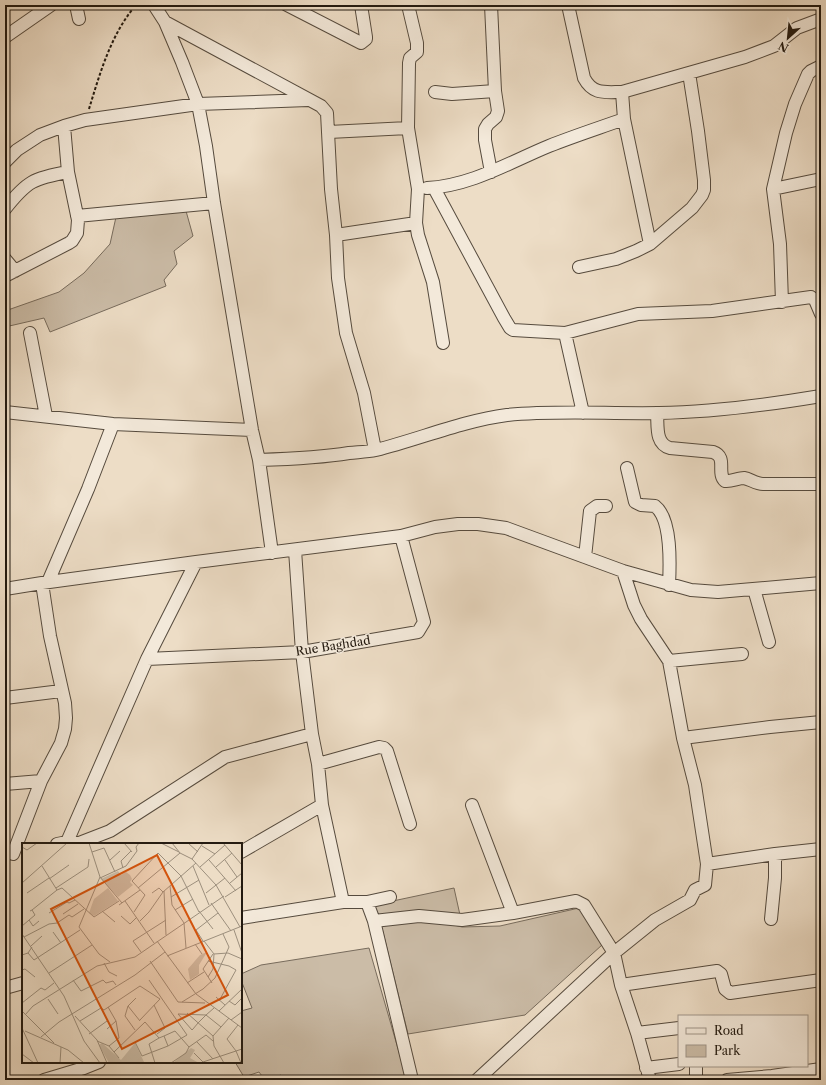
<svg xmlns="http://www.w3.org/2000/svg" width="826" height="1085" viewBox="0 0 826 1085" font-family="'Libre Caslon Text',serif">
  <rect width="100%" height="100%" fill="#edddc6"/>
  <filter id="stains"><feTurbulence type="fractalNoise" baseFrequency=".005" numOctaves="4"/><feColorMatrix values="0 0 0 0 .2 0 0 0 0 .09 0 0 0 0 .02 0 0 0 .5 -.17"/></filter>
  <radialGradient id="worn" r=".72"><stop offset=".6" stop-color="#630" stop-opacity="0"/><stop offset="1" stop-color="#630" stop-opacity=".3"/></radialGradient>
  <path fill="#cbbca7" stroke="#776b5c" d="M186,211L193,236L174,251L177,264L164,280L166,286L50,332L44,318L5,327V311L59,292L84,273L110,244L116,217Z
    M454,888L460,915H378L374,905Z
    M579,908L602,945L525,1015L408,1034L381,924L427,918L462,927L500,926Z
    M369,948L407,1080H283L281,1075L265,1080L259,1072L244,1077L235,1062H241V1011L252,1008L241,980V974L261,965Z"/>
  <g fill="none" stroke-linecap="round" stroke-linejoin="round">
    <defs>
      <path id="minor" d="M76,5L79,19
        M154,5L165,22L182,62L198,104L206,146L214,203L252,430L259,460L272,553
        M287,5L361,43L366,39V37L361,5
        M408,5L417,43V52L410,58L409,63L408,128L418,189L416,223L418,235L433,282L443,343
        M491,5L495,91L498,111L496,117L488,124L485,129V140L491,172
        M568,5L584,78C593,95 605,92 622,92L745,57L774,46L797,28L821,19
        M165,22L321,106L327,113L331,189L336,235L338,278L346,333L364,393L375,450
        M5,37L51,5
        M435,92L452,94L495,91
        M622,92L624,119L650,244
        M329,132L408,128
        M5,162L17,150L40,135L64,126L85,120L198,104L308,100
        M427,188C471,186 510,162 549,146C574,136 599,128 624,119
        M434,188L504,318L510,328L513,330L565,333L638,314L712,311L811,297L815,300L821,314
        M773,189L821,179
        M5,209C27,181 34,178 68,172
        M77,216L214,203
        M336,235L416,223
        M5,259L15,271
        M579,267L616,259L636,251L650,244L692,208L702,195L704,190V180L698,131L689,73
        M5,276L69,243L72,241L77,233L78,220L68,172L64,126
        M782,302L780,244L773,189L786,133L795,104L808,74L811,71L821,66
        M30,333L46,416
        M565,333L583,413
        M5,412L113,424L252,430
        M657,413C658,426 655,444 670,448L713,452C728,457 716,473 725,481C731,482 738,478 744,478C750,479 756,484 763,484H821
        M259,460C289,459 319,458 349,453C358,452 367,452 376,450C420,439 462,421 507,415C557,410 608,414 659,413C714,412 767,405 821,396
        M627,468L635,502L641,505L655,506C672,519 670,565 669,585
        M295,550L302,652L312,734L318,764L322,805L343,902
        M585,557L590,511L597,506H606
        M48,582L88,489L113,424
        M5,589L42,583L196,562L401,536L435,527L458,524H478L506,528L623,571L691,590L718,592L821,583
        M754,589L769,642
        M147,659L302,652L418,632L424,622L401,536
        M669,661L742,654
        M5,698L61,691
        M683,738L770,727L821,722
        M318,764L379,747L384,748L387,751L410,824
        M5,784L41,781
        M472,805L513,913
        M67,842L147,659L196,562
        M57,844L67,842L79,843L110,831L225,757L312,734
        M241,852L322,805
        M13,854L41,781L61,743L65,729L66,718L65,703L50,636L42,583
        M707,864L775,854L821,849
        M367,902L374,921L412,1080
        M241,918L343,902H367L390,897
        M771,919L775,878V854
        M374,921L419,916L462,920L513,913L576,901L584,905L614,953L621,985L637,1033L650,1080
        M621,985L717,971L721,974L725,989L730,993L821,980
        M5,988L23,983
        M637,1033L679,1028
        M696,1066V1077L697,1080
        M646,1068L679,1064
        M44,1080L84,1068L99,1062
        M477,1080L614,953L655,920L690,900L695,890L705,885L707,864L695,785L683,738L669,661L641,619L634,605L623,571
        M727,1080L772,1076L821,1069"/>
    </defs>
    <use href="#minor" stroke="#564b3e" stroke-width="14"/>
    <path stroke="#231a10" stroke-width="2" stroke-dasharray="3 2" stroke-linecap="butt" d="M89,109C100,73 111,34 136,5"/>
    <use href="#minor" stroke="#f3e9da" stroke-width="12"/>
  </g>
  <g text-anchor="middle" stroke-width="3" stroke-linejoin="round" paint-order="stroke">
    <g font-size="12" fill="#231a10" stroke="#f3e9da">
      <text transform="translate(333 646) rotate(-9)" y="4">Rue Baghdad</text>
    </g>
  </g>
  <g transform="translate(22 843)">
    <rect width="220" height="220" fill="#edddc6"/>
    <path d="M96,28L99,32L104,29L108,32L110,36L108,39L111,42L96,54L79,36ZM86,45L96,58L72,73L67,70L72,56ZM185,109L177,122V131L168,137L166,126L178,112ZM80,200L99,217L113,200L122,219L87,220L77,202ZM169,205L173,207L168,215L177,220H151Z" fill="#cbbca7"/>
    <path fill="none" stroke="#9c8f7d" stroke-width="1" d="M67,0L78,34L100,60M102,0L110,9M139,0L157,9M150,0L158,10L170,16L194,42L218,84M166,0L176,9M201,0L220,22M180,3L193,11M0,4L5,7L15,0M70,9L82,5L93,29M170,16L181,0M88,17L98,8M187,17L214,48M203,17L215,34M20,23L35,47L40,45L72,74L97,58M171,23L187,62M178,24L203,2M194,24L210,10M101,25L99,18L109,8M78,34L57,84L77,111L88,119M78,35L104,23L115,8L114,4L117,0M27,36L47,22M0,40L45,0M208,40L220,30M148,43L150,62L162,80M34,45L66,24L67,16M116,45L158,10M142,48L144,92M5,50L27,35M130,50L137,45L141,49M184,50L203,35M149,54L177,37M203,54L220,43M103,58L132,100M189,60L209,88M97,62L118,47M10,67L35,47M153,67L171,56M80,68L93,79M177,68L191,86M112,69L123,52L110,38L136,10L159,33L177,69M27,70L45,59L47,60L53,57M41,71L56,61M99,73L108,81L115,74M7,77L11,83L17,78M118,78L127,69L141,49L174,20M162,80L164,105M0,83L13,72L10,67L8,68M212,87L220,110M31,89L39,100M0,91L42,153L62,198L78,220M2,94L27,81L35,80L47,72L50,74L62,66M135,98L174,151L220,185M181,98L174,87L196,70M182,98L192,111L191,126L186,134M173,101L180,111M9,103L20,93M119,109L111,98L144,77M6,110L12,117L58,87M192,111L206,110L220,116M0,112L6,110L10,104M145,113L220,83M128,118L156,159L183,160M186,118L207,123L214,127L197,158M82,120L87,129L95,133M0,127L3,126L13,134M27,130L70,102M51,137L59,148L81,137L84,140L91,138L94,142M165,140L182,129M190,140L181,126L191,111M194,154L203,162M26,156L36,171M207,158L213,162L220,155M160,159L181,146L193,135L207,104L201,91M0,160L19,145L23,147L32,140M132,162L143,185L135,191M106,163L118,178M86,164L94,178L97,195L87,203M192,165L184,172L176,180L171,186L170,187L156,171L184,172L199,184M0,168L32,200M197,168L220,146M165,170L191,193L192,203L202,220M3,172L11,163L75,123L113,114L202,53M53,173L75,197L85,220M118,177L138,156M209,177L220,169M58,178L79,165L82,167L118,143L138,156M216,182L205,196L214,208L219,220M0,185L16,220M85,186L94,178M113,187L103,173L106,163L114,155M3,188L46,207L62,220M67,191L85,178M142,193L153,188L167,204L164,210L149,220M191,193L207,175M19,194L37,179L113,132L143,109M75,198L87,203L97,215M113,199L120,213L146,203M175,199L191,216M167,204L184,192L191,198M92,209L123,179L137,195L142,193L146,203L165,192L127,137M172,210L181,219M0,211L12,220M181,219L220,206M38,220L39,204M133,220L127,201L137,195"/>
    <path fill="#d4530c" fill-opacity="0.15" stroke="#d4530c" stroke-width="2" d="M135,12L206,152L100,206L29,66Z"/>
    <rect width="220" height="220" fill="none" stroke="#231a10" stroke-width="2"/>
  </g>
  <rect width="826" height="1085" fill="none" stroke="#edddc6" stroke-width="20"/>
  <rect x="6" y="6" width="814" height="1073" fill="none" stroke="#231a10" stroke-width="2"/>
  <rect x="10" y="10" width="806" height="1065" fill="none" stroke="#231a10"/>
  <rect x="678" y="1015" width="130" height="52" fill="#f3e9da" stroke="#a09689"/>
  <rect x="686" y="1028" width="20" height="6" fill="#f3e9da" stroke="#a09689"/>
  <text x="714" y="1035" font-size="12" fill="#231a10">Road</text>
  <rect x="686" y="1045" width="20" height="12" fill="#cbbca7" stroke="#a09689"/>
  <text x="714" y="1055" font-size="12" fill="#231a10">Park</text>
  <g transform="translate(788 38) rotate(207)" stroke="#f3e9da" stroke-width="3" paint-order="stroke">
  <path d="M0-3L7 15L0 10L-7 15Z" fill="#231a10"/>
  <text y="-6" font-size="11" font-weight="bold" text-anchor="middle" fill="#231a10">N</text>
  </g>
  <rect width="100%" height="100%" filter="url(#stains)"/>
  <rect width="100%" height="100%" fill="url(#worn)"/>
</svg>
